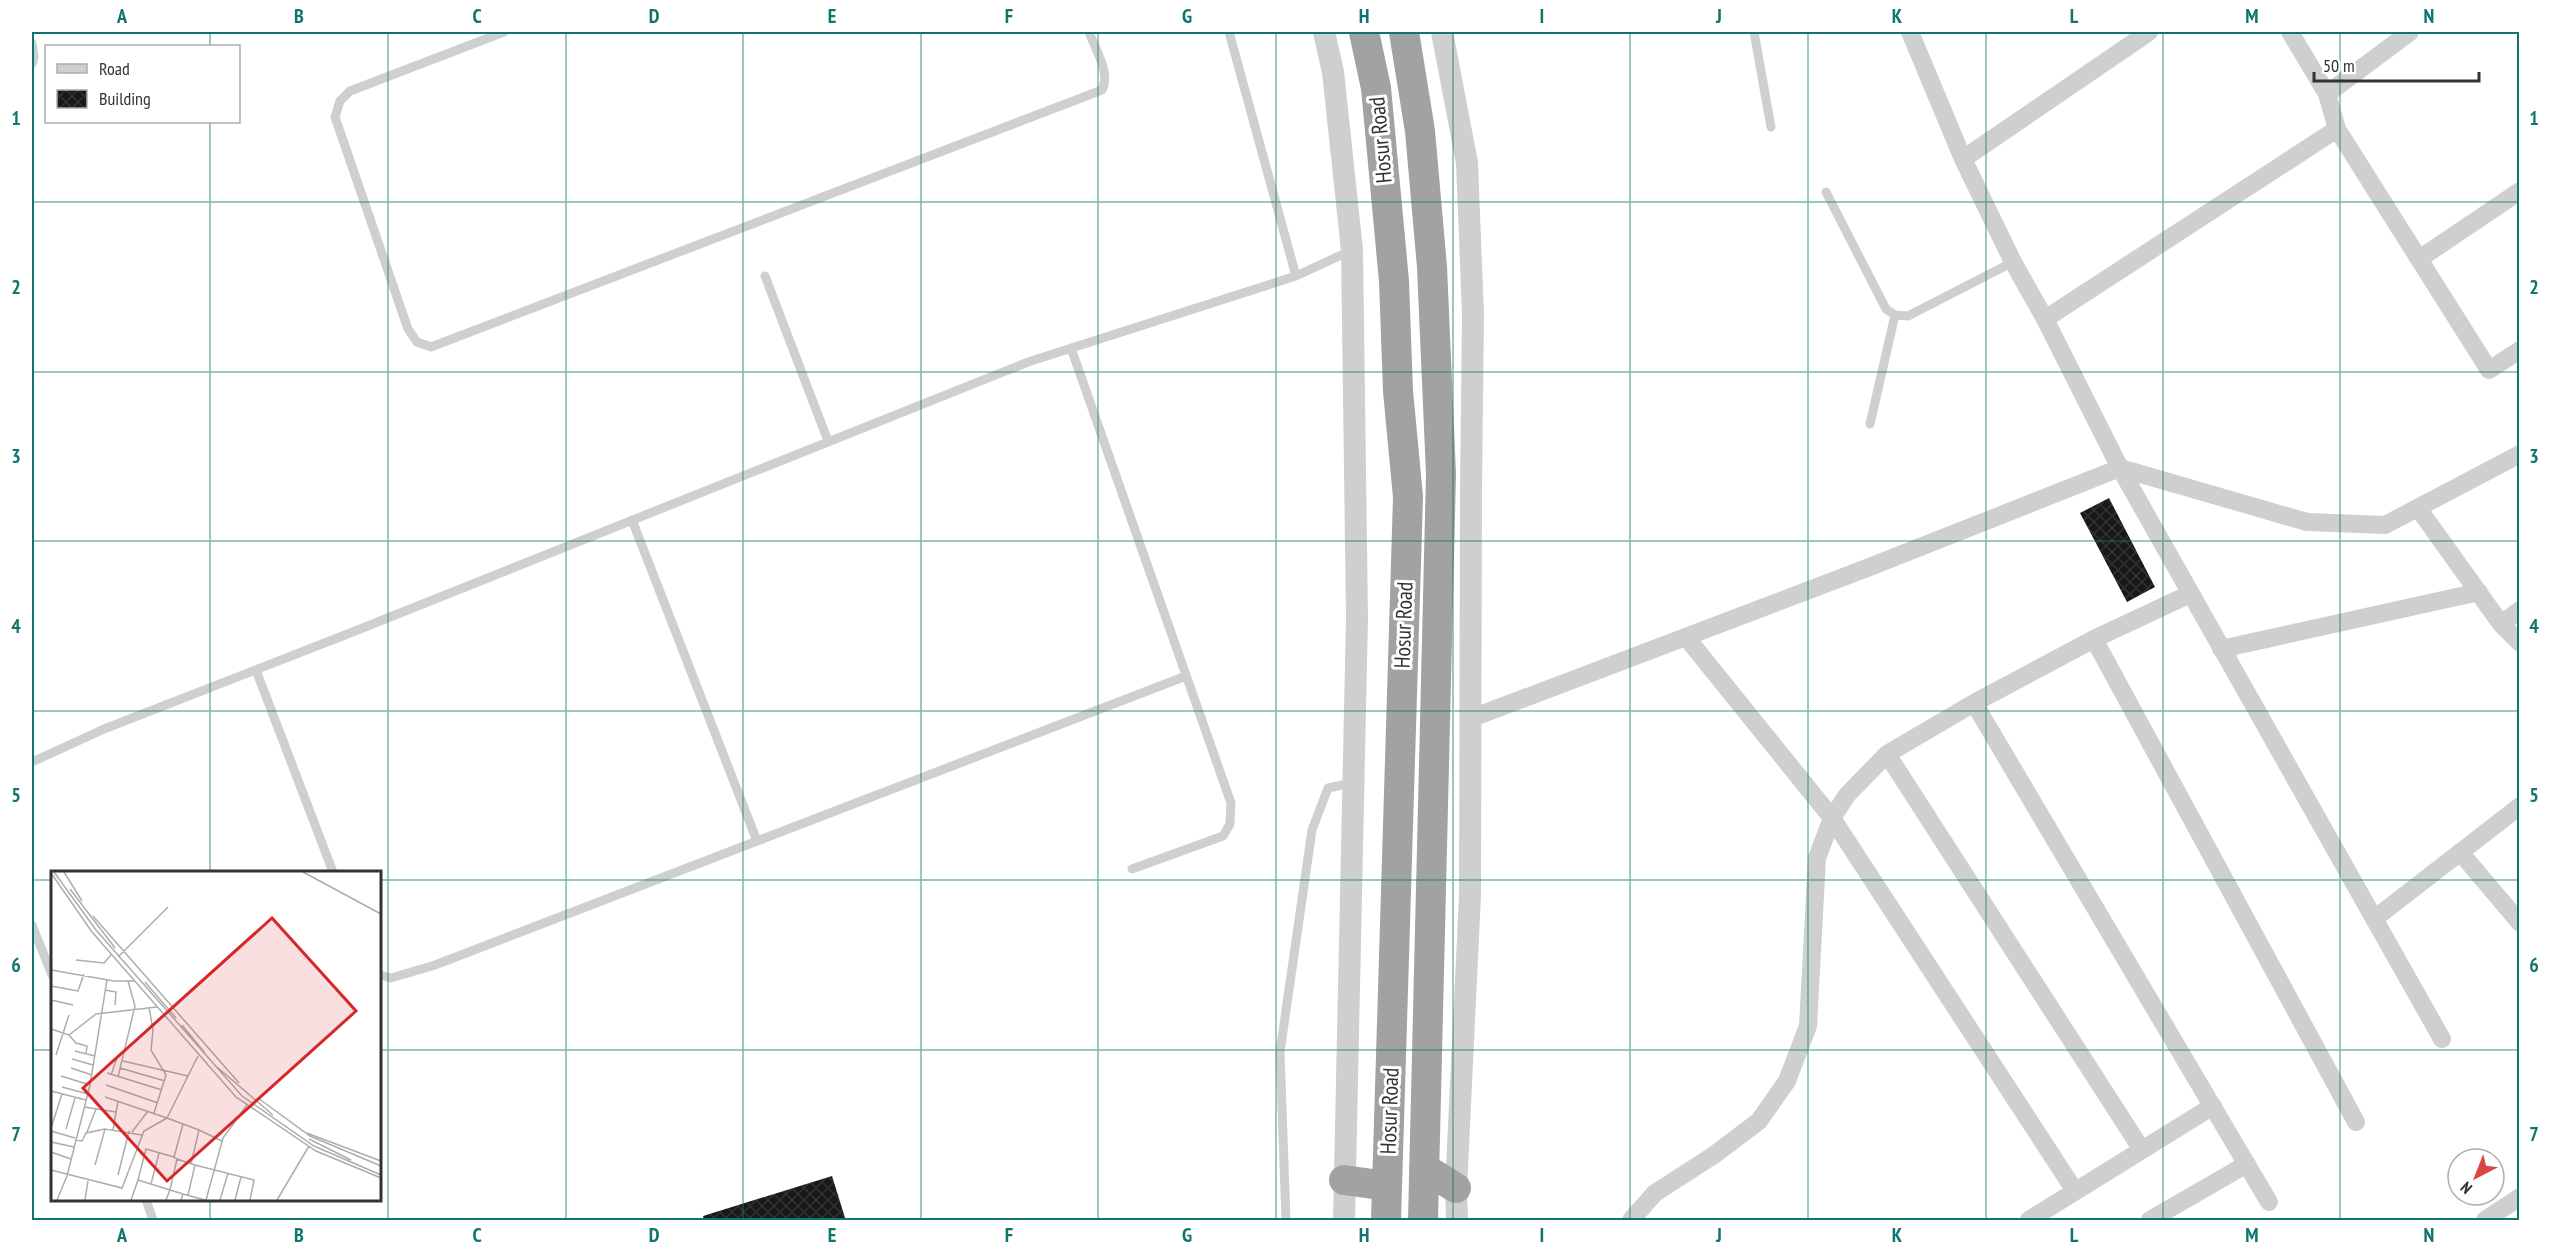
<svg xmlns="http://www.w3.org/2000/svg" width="2551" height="1252" viewBox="0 0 2551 1252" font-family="'PT Sans Narrow',sans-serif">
  <defs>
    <pattern id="building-cross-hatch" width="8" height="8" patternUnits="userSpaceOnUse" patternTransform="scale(1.5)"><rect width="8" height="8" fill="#191919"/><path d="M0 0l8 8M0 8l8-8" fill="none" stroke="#323232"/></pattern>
  </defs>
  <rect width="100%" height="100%" fill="#fff"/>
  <path fill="url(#building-cross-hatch)" d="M2109,498L2155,587L2127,602L2080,513Z
    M832,1176L846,1221H704L703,1216Z"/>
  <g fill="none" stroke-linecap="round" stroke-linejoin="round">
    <path stroke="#cfcfcf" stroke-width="9" d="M504,32L350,91L340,101L335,117L408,329L417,342L431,347L1102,90C1111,73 1095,49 1089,32
      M1229,32L1296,276
      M1754,32L1771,127
      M32,43L34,57L32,64
      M1826,192L1886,309L1895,315L1908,316L2013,262
      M765,276L828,441
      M1071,348L1231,803L1230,824L1223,836L1132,869
      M1870,424L1895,315
      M632,520L757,841
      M256,670L333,872
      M32,762L104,729L345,635L1028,362L1296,276L1350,251
      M32,925L52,975
      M380,975L391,978L435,965L1186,676
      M146,1200L153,1220
      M1286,1220L1280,1052L1312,830L1328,788L1352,783"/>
    <path stroke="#cfcfcf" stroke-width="18" d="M1910,32L1963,159
      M2149,32L1963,159L2013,262L2045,319L2337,129L2327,94
      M2290,32L2327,94L2410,32
      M2337,129L2489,370L2520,350
      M2419,259L2520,191
      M2120,468L2442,1039
      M2120,468L2307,522L2385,525L2520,454
      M2418,508L2501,624L2520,643
      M2501,624L2520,610
      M1686,637L1832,818L2075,1191
      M2094,639L2356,1122
      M2221,649L2479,592
      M1974,703L2269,1202
      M1472,718L1867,568L2120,468L2045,319
      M1887,754L2142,1150
      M2460,852L2520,923
      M2374,919L2520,806
      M1631,1220L1655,1193L1714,1155L1759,1121L1787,1081L1808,1026L1817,858L1832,818L1847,795L1887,754L1974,703L2094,639L2190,594
      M2029,1220L2213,1106
      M2150,1220L2247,1164
      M2485,1220L2520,1197"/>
    <path stroke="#cfcfcf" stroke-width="22" d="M1324,32L1333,72L1352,250L1357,617L1344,1220
      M1442,32L1467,163L1473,314L1471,488L1470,896L1456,1188L1457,1220"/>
    <path stroke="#a2a2a2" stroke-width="30" d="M1364,32L1376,88L1394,281L1398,391L1408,497L1386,1220
      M1404,32L1420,131L1432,267L1441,474L1423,1220
      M1424,1168L1456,1188
      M1344,1180L1387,1186"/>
  </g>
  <path fill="none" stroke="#0f766e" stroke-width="1.5" stroke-opacity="0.55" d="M210,32V46M388,32V1220M566,32V1220M743,32V1220M921,32V1220M1098,32V1220M1276,32V1220M1453,32V1220M1630,32V1220M1808,32V1220M1986,32V1220M2163,32V1220M2340,32V1220M210,122V872M32,202H2520M32,372H2520M32,541H2520M32,711H2520M32,880H52M380,880H2520M32,1050H52M380,1050H2520M210,1200V1220"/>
  <g text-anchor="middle" stroke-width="6" stroke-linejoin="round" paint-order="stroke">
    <g font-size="22" fill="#323232" stroke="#fff">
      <text transform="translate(1380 140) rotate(-95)" y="8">Hosur Road</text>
      <text transform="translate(1403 625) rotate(-88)" y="8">Hosur Road</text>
      <text transform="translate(1389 1111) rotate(-88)" y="8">Hosur Road</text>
    </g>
  </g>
  <g transform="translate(51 871)">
    <rect width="330" height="330" fill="#fff"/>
    <path fill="none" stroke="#adadad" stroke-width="1.5" d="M3,1L45,59L191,225L263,275L330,304M13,1L31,30M252,1L330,43M0,2L41,61L185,226L265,280L330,307M19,18L64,77M42,45L188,212M67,86L117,36M25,89L53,92L60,84M0,99L63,110H83M94,111L125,147M0,115L27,120L33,103M54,119L65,121L64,134M0,129L22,134M98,136L102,159L100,179L115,204L103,242M131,154L154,182M0,158L18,164L45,143L106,136M18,164L25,172L36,175L35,183M24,180L44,185M5,184L18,144M21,188L42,194M72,190L137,205M166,196L222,244M20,197L41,204M69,197L114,210M56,202L111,219M60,204L67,184M10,205L39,214M67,206L84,135L77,110M55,214L107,232M11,216L37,223M0,220L35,229M54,226L116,247M207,227L259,265L330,295M33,236L65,241M132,253L116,247L147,185M1,254L11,223M15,258L24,227M62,259L67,230M148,259L171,270M0,260L24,267M36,261L45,238M81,261L97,240M253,261L330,290M258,268L300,289M24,269L31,270L35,262L54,258M0,271L23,276M0,281L20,288M126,288L123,286L132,253L148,259L140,293M44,294L54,258L91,264M144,294L203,309L199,329M0,299L71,317L93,260L116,247M67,304L78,260M87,309L95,278L123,286M100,313L108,282M6,329L16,305L39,214L56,109M34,329L37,310M80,329L87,309L119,319L126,288L144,294L137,324M115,329L119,319L132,323M130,329L132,323L154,329M155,329L172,267L196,234M169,329L177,302M184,329L190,306M226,329L258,275"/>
    <path fill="#d62828" fill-opacity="0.15" stroke="#d62828" stroke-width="3" d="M221,47L305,140L116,310L32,217Z"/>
    <rect width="330" height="330" fill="none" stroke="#323232" stroke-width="3"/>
  </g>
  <rect width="2551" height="1252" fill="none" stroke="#ffffff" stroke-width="66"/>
  <rect x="45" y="45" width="195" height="78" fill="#ffffff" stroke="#adadad" stroke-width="1.5"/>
  <rect x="57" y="64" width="30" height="9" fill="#cfcfcf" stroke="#adadad" stroke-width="1.5"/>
  <text x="99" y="75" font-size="18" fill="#323232">Road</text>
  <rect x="57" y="90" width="30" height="18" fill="url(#building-cross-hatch)" stroke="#adadad" stroke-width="1.5"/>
  <text x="99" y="105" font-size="18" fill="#323232">Building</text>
  <g transform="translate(2476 1177) rotate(222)"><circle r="28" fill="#ffffff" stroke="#adadad" stroke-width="1.5"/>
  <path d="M0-4.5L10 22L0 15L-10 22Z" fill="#da4742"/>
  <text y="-9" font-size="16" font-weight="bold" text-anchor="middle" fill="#323232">N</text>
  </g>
  <path d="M2314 72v9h165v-9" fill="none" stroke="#323232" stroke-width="3"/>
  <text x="2323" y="72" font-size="18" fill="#323232" stroke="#ffffff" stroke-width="4.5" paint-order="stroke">50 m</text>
  <rect x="33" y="33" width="2485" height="1186" fill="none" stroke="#0f766e" stroke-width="2"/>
  <g font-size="20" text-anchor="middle" font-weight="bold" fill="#0f766e">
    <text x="122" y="23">A</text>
    <text x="299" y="23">B</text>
    <text x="477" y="23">C</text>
    <text x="654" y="23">D</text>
    <text x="832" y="23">E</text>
    <text x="1009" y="23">F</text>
    <text x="1187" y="23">G</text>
    <text x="1364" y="23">H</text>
    <text x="1542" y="23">I</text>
    <text x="1719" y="23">J</text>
    <text x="1897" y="23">K</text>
    <text x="2074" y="23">L</text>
    <text x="2252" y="23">M</text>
    <text x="2429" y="23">N</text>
    <text x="16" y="125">1</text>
    <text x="2534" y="125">1</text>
    <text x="16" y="294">2</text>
    <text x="2534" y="294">2</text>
    <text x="16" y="463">3</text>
    <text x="2534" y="463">3</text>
    <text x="16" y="633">4</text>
    <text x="2534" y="633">4</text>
    <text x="16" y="802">5</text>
    <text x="2534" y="802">5</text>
    <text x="16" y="972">6</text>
    <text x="2534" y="972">6</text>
    <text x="16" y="1141">7</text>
    <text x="2534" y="1141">7</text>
    <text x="122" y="1242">A</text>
    <text x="299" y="1242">B</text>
    <text x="477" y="1242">C</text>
    <text x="654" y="1242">D</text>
    <text x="832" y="1242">E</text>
    <text x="1009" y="1242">F</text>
    <text x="1187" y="1242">G</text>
    <text x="1364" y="1242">H</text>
    <text x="1542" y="1242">I</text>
    <text x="1719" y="1242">J</text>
    <text x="1897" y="1242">K</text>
    <text x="2074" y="1242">L</text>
    <text x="2252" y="1242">M</text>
    <text x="2429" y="1242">N</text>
  </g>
</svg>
